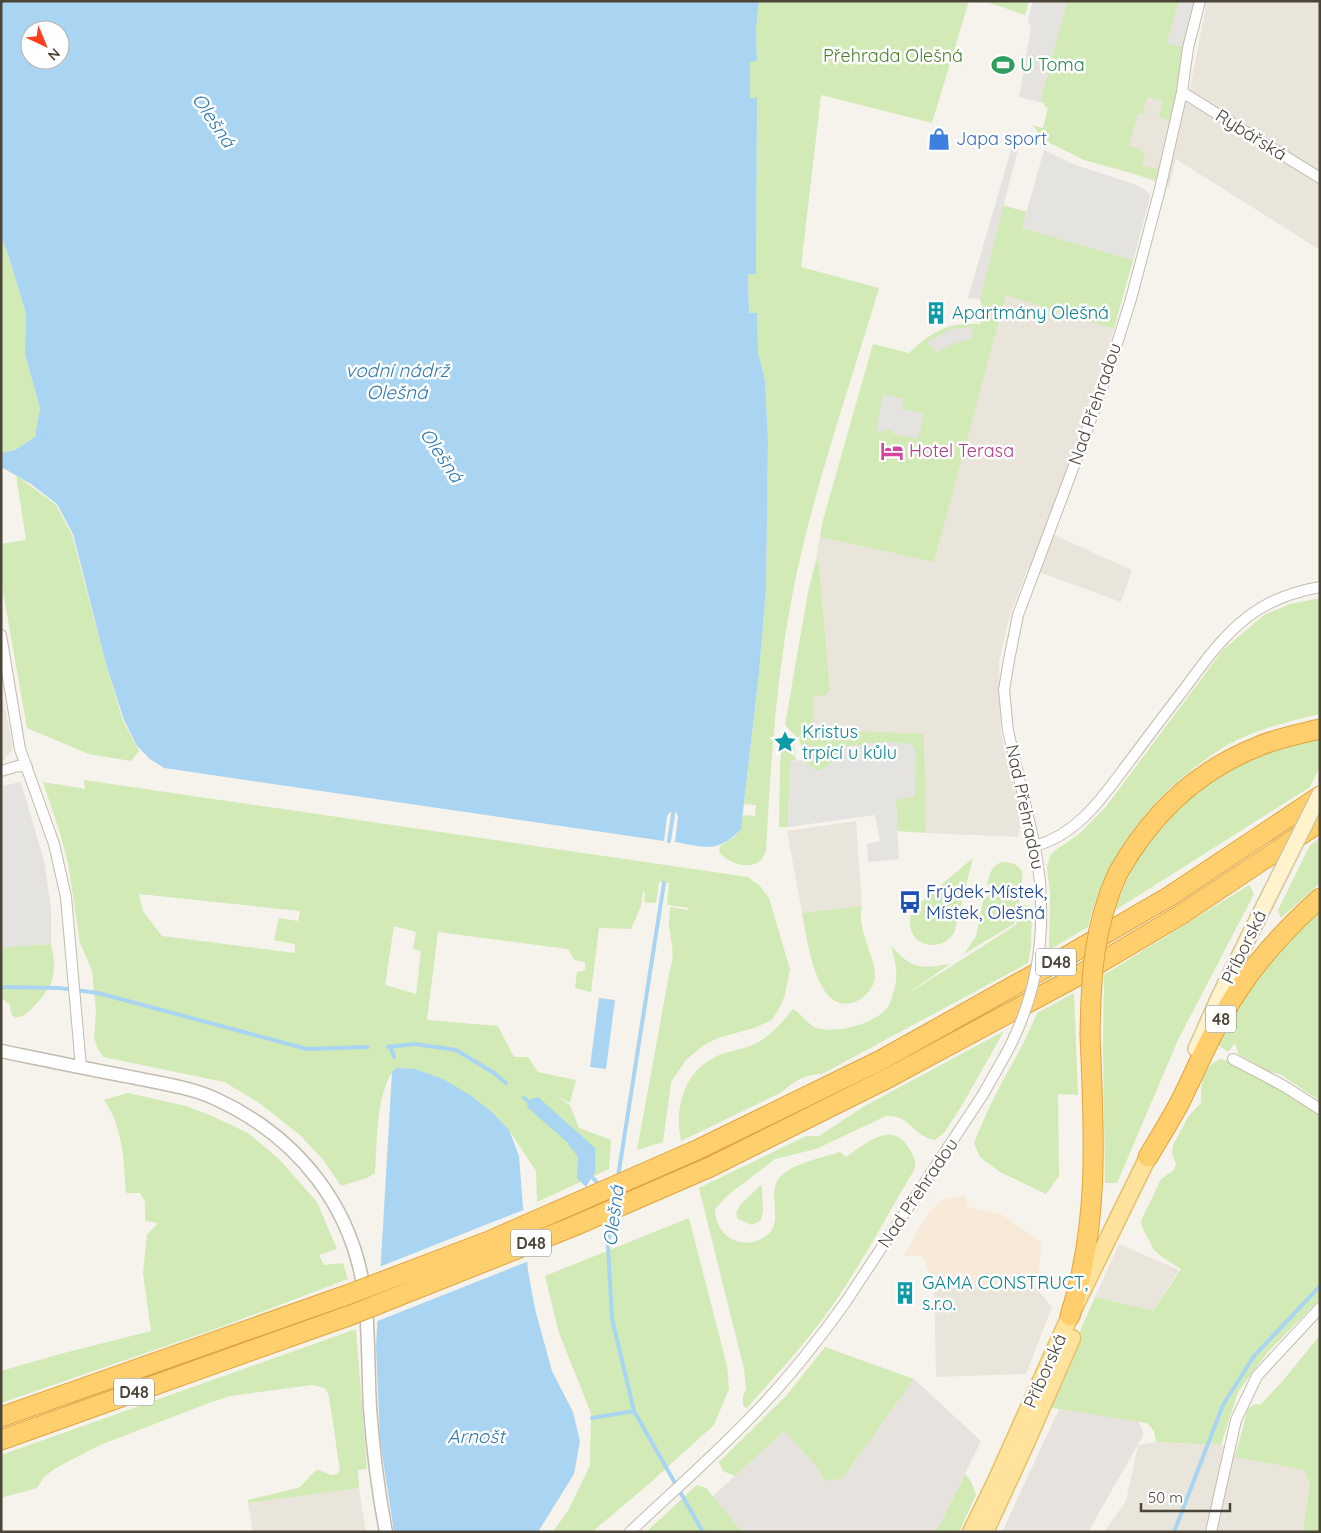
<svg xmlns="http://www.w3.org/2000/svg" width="1321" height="1533" viewBox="0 0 1321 1533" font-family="Quicksand,sans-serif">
  <rect width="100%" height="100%" fill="#f6f3ec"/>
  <path fill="#eae5da" d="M1207,1H1320V250L1176,159L1169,187L1046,141L1065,68L1188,98Z
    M1006,294L1114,329L1085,422L1045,531L1132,570L1121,602L1028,568L1010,615L999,662L1001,734L1022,819L1018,837L926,833L924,734L814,730L813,697L826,695L830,689L819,564L816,560L820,537L934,562Z
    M1,686L13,749L1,764Z
    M856,821L862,906L802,913L787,831Z
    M1119,1244L1179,1270L1153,1311L1095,1297Z
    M934,1283L1037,1289L1052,1307L1026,1374L936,1377Z
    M1156,1442L1237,1446L1235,1457L1304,1470L1310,1484L1303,1532H1104L1126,1501L1138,1445Z
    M359,1488L366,1532H253L248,1503Z"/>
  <path fill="#f7ead8" d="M965,1195L968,1207L1001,1214L1042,1242L1037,1289L934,1283L922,1256H903L929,1212L943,1200Z"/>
  <path fill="#e6e2dd" d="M914,1379L981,1441L936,1532H742L712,1497L784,1431L818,1468L823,1481L842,1479Z
    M1059,1409L1138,1421L1144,1434L1088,1532H1002Z"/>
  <path fill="#d2eab5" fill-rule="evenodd" d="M759,1H969L932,123L821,95L801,267L879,288C851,382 818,476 797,572C777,664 771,757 766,851C764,854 763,859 760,861C747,871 727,862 719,852L720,846C736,837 740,834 743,815L755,816L756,805L744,804L759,673L766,590L768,440L765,380L758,352L757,313H749L748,274L756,273L757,98H750V61H757L756,28Z
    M984,1H1029L1025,15Z
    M1067,1H1179L1167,43L1188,48L1169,120L1159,117L1163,101L1147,97L1143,113L1151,115L1138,113L1129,146L1141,149V152L1145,153L1142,166L1158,169L1156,180L1084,160L1046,141L1032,125L1043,128L1048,108L1044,106L1045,103L1040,102Z
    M1003,205L1027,212L1023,228L1133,260L1114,329L1006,295L934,562L820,537L823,520L873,344L909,353C933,331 947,322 980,324L984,313L980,299Z
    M1,237L7,251L26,313L25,354L40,408L35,437L15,450L1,453Z
    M16,475L56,505L72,535L106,664L123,721L139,751L131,761L89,754L27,728L1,580V544L26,540Z
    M816,560L819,564L830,690L826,695L813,697L814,729L924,734L926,833L897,831L896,799L914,796L900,743L885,742L843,747C836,756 830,768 818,771C800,762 806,755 799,740C796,735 789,730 785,725L808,592Z
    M1320,598V714C1289,721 1258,729 1229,744C1217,751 1205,760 1194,768C1142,808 1103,863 1088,927L1049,950L1050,894L1047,867L1050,856L1057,849L1078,835L1105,808L1223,650L1264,615L1290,604Z
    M783,731L793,741L796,760L790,761L788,827H779L780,764Z
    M1320,733V767L1310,787L1114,911L1128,878L1142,851L1177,806L1233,765Z
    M84,780L748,877L760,886L769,898L790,969L785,995L780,1007L772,1020L754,1028L718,1038L704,1045L686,1060L671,1082L663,1142L637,1150L670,969C676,953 670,940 669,924C669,919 670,913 670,907L688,910L689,908L667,905L669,883L659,882L656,903L644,902L645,892L643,891L641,906L631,929L599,928L591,992L575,988L577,972L585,970V962L574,960L568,949L438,932L427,1020L498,1026L514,1057H528L538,1072L576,1080L570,1103L555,1095L570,1105L579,1128L611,1140L609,1169L537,1202L536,1171L509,1130L491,1111L443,1079L396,1068C376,1087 377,1146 375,1173L367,1178L341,1186L324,1161L300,1135L258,1102L224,1082L103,1057L97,1047L94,1037L96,1012L92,970L80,943L68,863L60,833L43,782L85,789ZM139,894L300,911L298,921L279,918L274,940L295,944V953L162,936L143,911ZM394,926L416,932L413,949L421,951L416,994L385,985Z
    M1320,838V883L1281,918L1278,910L1310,845Z
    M973,858L954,933C935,959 899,939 913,909Z
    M1002,862C1010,862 1019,864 1022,872C1024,881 1017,914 1014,924L964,954L976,936L984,897H988L990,885L987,884C990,874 991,866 1002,862Z
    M1249,885L1254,894L1178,1040L1117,1183H1105L1103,1046L1104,975Z
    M1022,905L1032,906L1031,946L1028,963L822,1074C806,1074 794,1081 782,1092L681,1141C674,1108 684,1071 717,1056C731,1050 747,1049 760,1041C774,1033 783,1021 793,1009C800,1013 810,1026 816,1028C836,1034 878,1024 889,1005C891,1002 892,997 893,994C899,975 896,964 891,946C912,969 920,969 950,964L903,997L1016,925Z
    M862,906C856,930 876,956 875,977C874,987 866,997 857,1001C816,1020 807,937 802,913Z
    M1320,910V1101L1280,1074L1270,1072L1239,1055L1235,1043L1228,1052L1217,1044L1261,973L1290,938Z
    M51,944C54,958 56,969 51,983C47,994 11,1039 10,1005L1,997V947Z
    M1074,993L1078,1095L1058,1094L1059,1176L1046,1194L1000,1172L980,1157L974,1143C982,1124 990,1104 1000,1086C1014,1061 1026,1040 1037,1013Z
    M1004,1031L964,1102L944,1133L935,1140C912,1136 912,1115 886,1116L816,1149L775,1159L728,1195L715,1209C715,1218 718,1227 725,1234C732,1241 743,1244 753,1242C793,1231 763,1197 780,1177C791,1164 824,1157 840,1152L846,1157C865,1144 893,1118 910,1150C915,1158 917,1164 913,1172C886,1217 862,1263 832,1306C807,1342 776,1375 747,1408L743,1406V1396L746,1389L744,1369L699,1188L806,1136H819L863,1107Z
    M1220,1059L1230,1061L1320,1112V1299L1267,1353L1238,1392L1221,1445L1156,1442L1154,1431L1147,1423L1047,1407L1095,1297L1153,1311L1181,1269L1162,1257L1154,1250L1142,1227L1141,1221L1161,1179L1174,1170L1176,1164L1172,1153L1173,1145L1188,1117L1201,1103C1201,1085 1201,1068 1220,1059Z
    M128,1093L186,1106L212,1116L248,1133L279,1159L317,1202L337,1249L319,1255L324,1265L343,1263L348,1279L224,1326L1,1403V1371L60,1354L151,1331L143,1273L147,1235L158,1223L145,1221V1202L140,1193H126C124,1162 123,1126 104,1100Z
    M761,1185L762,1188L763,1211L761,1220L752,1225L738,1219L736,1213L740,1205Z
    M689,1218L727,1366L729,1389L714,1425L650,1483L592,1532H553L569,1509L590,1465L591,1413L559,1333L545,1276Z
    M356,1329L367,1469L358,1470L359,1488L248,1503V1500L298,1488C306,1483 309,1475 317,1470C325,1471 334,1480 340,1471L329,1396L325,1388L312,1385L230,1396L209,1403L100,1445L56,1468L45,1476L37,1488L1,1498V1455Z
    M1320,1335V1532H1303L1310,1484L1304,1470L1235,1457L1248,1408L1256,1404L1260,1405L1281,1383Z
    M825,1347L914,1379L842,1479L824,1481L818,1468L784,1431L735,1476L723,1471L719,1462L787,1395Z
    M965,1474L972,1483L976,1495L959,1532H936Z
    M697,1485L706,1488L742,1532H646Z"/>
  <path fill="#e5e3e0" d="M1033,1H1067L1040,102L1019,97L1031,28L1028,19Z
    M1179,1H1200L1188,48L1167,43Z
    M1013,143L1019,145L980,299L968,298Z
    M1044,150L1073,164L1134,184L1145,190L1149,194L1150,198L1133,260L1022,228Z
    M973,327L971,339L953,344L937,352L927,342L951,329Z
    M883,394L904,399L902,409L924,414L918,439L893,434V431L885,429L884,432L876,430Z
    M885,742L912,744L916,754L915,796L896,800L899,859L868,862L867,844L880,841L875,815L788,827L790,761L804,760L812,768L818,771L824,769L830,764L843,747Z
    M21,782L44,861L51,907V944L1,947V786Z"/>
  <path fill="#a9d4f2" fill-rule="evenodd" d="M1,1H759L756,28L757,61L750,62V98H757L756,274H748L749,313H757L758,352L765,380L768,440L766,590L759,673L741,829C718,854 705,847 675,842L678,817L677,813L674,811L669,813L667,816L664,841L164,768L150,759L137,746L124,720L106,664L73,534L57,504L31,484L1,467V453L15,450L35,437L40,408L25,354L26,313L7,251L1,237ZM30,30H60V60H30Z
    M599,998L615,1000L606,1069L590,1067Z
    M396,1068L415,1069L443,1079L470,1095L491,1111L509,1130L519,1156L528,1271L535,1309L552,1371L573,1412L580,1441L574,1474L538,1532H394L380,1440L376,1346L392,1072Z
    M538,1097L595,1148V1172L586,1187L577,1178L578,1157L567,1142L528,1108L527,1104L531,1099Z"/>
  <path fill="#f6f3ec" d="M526,1209L529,1261L375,1322L379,1267Z"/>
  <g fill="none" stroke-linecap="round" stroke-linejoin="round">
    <path stroke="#a9d4f2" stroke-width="4" d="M669,841L674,808
      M1,987L59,988L98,993L307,1049L368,1047
      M390,1046L394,1057
      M388,1047L415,1044L456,1050L494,1073L506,1083
      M524,1098L532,1104
      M591,1172L592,1177L601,1187
      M618,1177L664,883
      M612,1216L608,1245L612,1319L634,1411L703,1532
      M592,1418L634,1411
      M1174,1532L1223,1405L1254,1356L1320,1286"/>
    <defs>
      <path id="minor" d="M1182,92L1320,178
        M1,635L20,749L54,844L66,897L81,1067
        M1,771L18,766L27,767
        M1035,846C1074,835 1097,805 1120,774C1141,746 1161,719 1182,692C1205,661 1227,629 1259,609C1278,597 1298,591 1320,587
        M1041,905L1040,881L1035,846L1008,731L1004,690L1009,660L1018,615L1081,447L1109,369L1131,299L1160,189L1182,92L1188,48L1200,1
        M1233,1059L1284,1086L1320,1109
        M630,1532C669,1495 709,1460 747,1421C783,1385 815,1345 845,1303L982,1096L998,1068
        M1211,1532L1236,1420L1257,1376L1320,1308"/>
      <path id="tertiary" d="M1,1051C45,1060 88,1069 131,1077C159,1083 190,1087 216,1099C298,1137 354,1207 365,1298C369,1335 368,1371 370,1408C373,1449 378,1491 386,1532"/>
      <path id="secondary" d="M1196,1049L1220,995L1265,904"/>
      <path id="primary" d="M971,1532L996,1481L1070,1316L1148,1157
        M985,1532L1027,1441L1072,1338"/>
      <path id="motorway" d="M1118,873C1150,816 1196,771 1257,747C1277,738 1299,734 1320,729
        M701,1148L881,1060L1067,956L1170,896L1320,796
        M1148,1157C1159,1138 1172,1118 1182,1098C1200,1061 1216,1023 1239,989C1262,954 1289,926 1320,898
        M710,1167L890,1077L1076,977L1182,914L1320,822
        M1070,1316C1100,1223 1094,1131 1090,1035
        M1,1417L344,1296
        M1,1440L351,1315"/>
    </defs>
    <use href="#minor" stroke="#c2bbae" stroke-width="12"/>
    <use href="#tertiary" stroke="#c2bbae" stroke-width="15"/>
    <use href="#secondary" stroke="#d6c79b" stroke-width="18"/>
    <use href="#primary" stroke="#e6c16a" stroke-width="19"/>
    <use href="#motorway" stroke="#e0a43c" stroke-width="21"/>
    <use href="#minor" stroke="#fff" stroke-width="10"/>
    <use href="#tertiary" stroke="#fff" stroke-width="12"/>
    <use href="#secondary" stroke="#fff3cd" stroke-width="15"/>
    <use href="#primary" stroke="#ffe39c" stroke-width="16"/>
    <use href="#motorway" stroke="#ffcf6e" stroke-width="19"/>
    <defs>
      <path id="minor-bridge" d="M998,1068C1028,1018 1043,964 1041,905"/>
      <path id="secondary-bridge" d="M1265,904L1320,794"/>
      <path id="motorway-bridge" d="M1090,1035C1091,977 1093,927 1118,873
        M344,1296L489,1241L701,1148
        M351,1315L572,1227L710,1167"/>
    </defs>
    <use href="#minor-bridge" stroke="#c2bbae" stroke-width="12" stroke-linecap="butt"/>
    <use href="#secondary-bridge" stroke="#d6c79b" stroke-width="18" stroke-linecap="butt"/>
    <use href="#motorway-bridge" stroke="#e0a43c" stroke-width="21" stroke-linecap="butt"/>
    <use href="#minor-bridge" stroke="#fff" stroke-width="10"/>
    <use href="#secondary-bridge" stroke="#fff3cd" stroke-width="15"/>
    <use href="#motorway-bridge" stroke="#ffcf6e" stroke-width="19"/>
  </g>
  <defs>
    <symbol id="stadium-bare" viewBox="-9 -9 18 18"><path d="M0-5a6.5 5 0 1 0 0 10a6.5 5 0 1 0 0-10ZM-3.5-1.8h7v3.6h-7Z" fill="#2e9e5b" stroke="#fff" stroke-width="2.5" paint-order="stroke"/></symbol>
    <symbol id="shop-bare" viewBox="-9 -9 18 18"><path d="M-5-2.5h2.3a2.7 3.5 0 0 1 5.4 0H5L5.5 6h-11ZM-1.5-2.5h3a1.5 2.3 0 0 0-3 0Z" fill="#3f7fe0" stroke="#fff" stroke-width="2.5" paint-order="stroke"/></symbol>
    <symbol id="building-bare" viewBox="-9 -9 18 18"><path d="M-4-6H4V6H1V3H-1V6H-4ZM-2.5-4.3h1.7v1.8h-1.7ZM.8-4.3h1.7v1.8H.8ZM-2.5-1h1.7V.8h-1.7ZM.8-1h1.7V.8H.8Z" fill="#0f9aa8" stroke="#fff" stroke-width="2.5" paint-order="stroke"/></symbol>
    <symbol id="hotel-bare" viewBox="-9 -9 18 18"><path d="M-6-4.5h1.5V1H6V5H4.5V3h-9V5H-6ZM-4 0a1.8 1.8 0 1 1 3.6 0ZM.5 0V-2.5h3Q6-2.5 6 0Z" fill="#d1479c" stroke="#fff" stroke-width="2.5" paint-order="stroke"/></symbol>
    <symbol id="sight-bare" viewBox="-9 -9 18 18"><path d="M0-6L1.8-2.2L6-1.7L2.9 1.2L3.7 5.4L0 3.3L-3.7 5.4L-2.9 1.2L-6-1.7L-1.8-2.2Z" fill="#0f9aa8" stroke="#fff" stroke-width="2.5" paint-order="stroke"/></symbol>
    <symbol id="bus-bare" viewBox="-9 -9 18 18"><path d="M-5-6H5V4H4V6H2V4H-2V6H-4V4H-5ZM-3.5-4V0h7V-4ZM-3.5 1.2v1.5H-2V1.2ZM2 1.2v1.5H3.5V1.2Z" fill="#1a4fb4" stroke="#fff" stroke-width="2.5" paint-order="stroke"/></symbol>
  </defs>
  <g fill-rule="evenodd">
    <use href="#stadium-bare" x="987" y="49" width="32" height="32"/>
    <use href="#shop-bare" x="923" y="123" width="32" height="32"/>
    <use href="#building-bare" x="920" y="297" width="32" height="32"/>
    <use href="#hotel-bare" x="876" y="435" width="32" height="32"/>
    <use href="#sight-bare" x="769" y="726" width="32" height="32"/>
    <use href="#bus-bare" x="894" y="886" width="32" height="32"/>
    <use href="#building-bare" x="889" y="1277" width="32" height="32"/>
  </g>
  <g text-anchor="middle" stroke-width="5" stroke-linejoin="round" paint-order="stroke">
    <g fill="#fff" stroke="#817c74" stroke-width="1">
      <rect x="1036" y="948.5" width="40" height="27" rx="4"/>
      <rect x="1206" y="1005.5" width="30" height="27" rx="4"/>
      <rect x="511" y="1229.5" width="40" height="27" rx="4"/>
      <rect x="114" y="1378.5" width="40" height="27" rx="4"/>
    </g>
    <g font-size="16" font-weight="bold" fill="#4b4439">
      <text x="1056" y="968">D48</text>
      <text x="1221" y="1025">48</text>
      <text x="531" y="1249">D48</text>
      <text x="134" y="1398">D48</text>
    </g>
    <g font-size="18" fill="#4a7f2a" stroke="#fff">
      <text x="893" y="62">Přehrada Olešná</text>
    </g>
    <g font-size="18" fill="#27864d" stroke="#fff" text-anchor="start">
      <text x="1020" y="71">U Toma</text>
    </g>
    <g font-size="18" fill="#4b4439" stroke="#fff">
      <text transform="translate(1251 135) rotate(32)" y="6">Rybářská</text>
      <text transform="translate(1095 404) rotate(-71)" y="6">Nad Přehradou</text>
      <text transform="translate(1025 807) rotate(78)" y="6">Nad Přehradou</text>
      <text transform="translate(1244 947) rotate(-64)" y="6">Příborská</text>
      <text transform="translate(918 1193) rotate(-56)" y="6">Nad Přehradou</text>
      <text transform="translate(1045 1371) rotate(-66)" y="6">Příborská</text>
    </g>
    <g font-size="18" fill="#366cbe" stroke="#fff" text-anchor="start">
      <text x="956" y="145">Japa sport</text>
    </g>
    <g font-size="18" fill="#0d838f" stroke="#fff" text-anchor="start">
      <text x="952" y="319">Apartmány Olešná</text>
      <text x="802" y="738">Kristus<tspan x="802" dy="21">trpící u kůlu</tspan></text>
      <text x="922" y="1289">GAMA CONSTRUCT,<tspan x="922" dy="21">s.r.o.</tspan></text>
    </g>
    <g font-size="18" fill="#b23c85" stroke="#fff" text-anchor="start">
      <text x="909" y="457">Hotel Terasa</text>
    </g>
    <g font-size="18" fill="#164399" stroke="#fff" text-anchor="start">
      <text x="926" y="898">Frýdek-Místek,<tspan x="926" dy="21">Místek, Olešná</tspan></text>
    </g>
    <g font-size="19" font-style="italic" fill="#2e7ab2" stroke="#fff">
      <text transform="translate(214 120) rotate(56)" y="7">Olešná</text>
      <text x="397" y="377">vodní nádrž<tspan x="397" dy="22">Olešná</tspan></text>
      <text transform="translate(442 455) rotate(56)" y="7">Olešná</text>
      <text transform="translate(613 1216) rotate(-83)" y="7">Olešná</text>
      <text x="476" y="1443">Arnošt</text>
    </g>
  </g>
  <rect width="1321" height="1533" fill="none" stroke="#4b4439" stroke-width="5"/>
  <g transform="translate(45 45) rotate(136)"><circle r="24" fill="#ffffff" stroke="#b7b4b0"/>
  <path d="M0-4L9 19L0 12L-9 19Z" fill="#fc3f1d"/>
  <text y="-8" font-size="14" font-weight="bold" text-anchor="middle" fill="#4b4439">N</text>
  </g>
  <path d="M1141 1503v8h89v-8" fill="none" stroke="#4b4439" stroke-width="2.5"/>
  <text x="1148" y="1503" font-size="15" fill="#4b4439" stroke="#ffffff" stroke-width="4" paint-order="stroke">50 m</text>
</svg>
